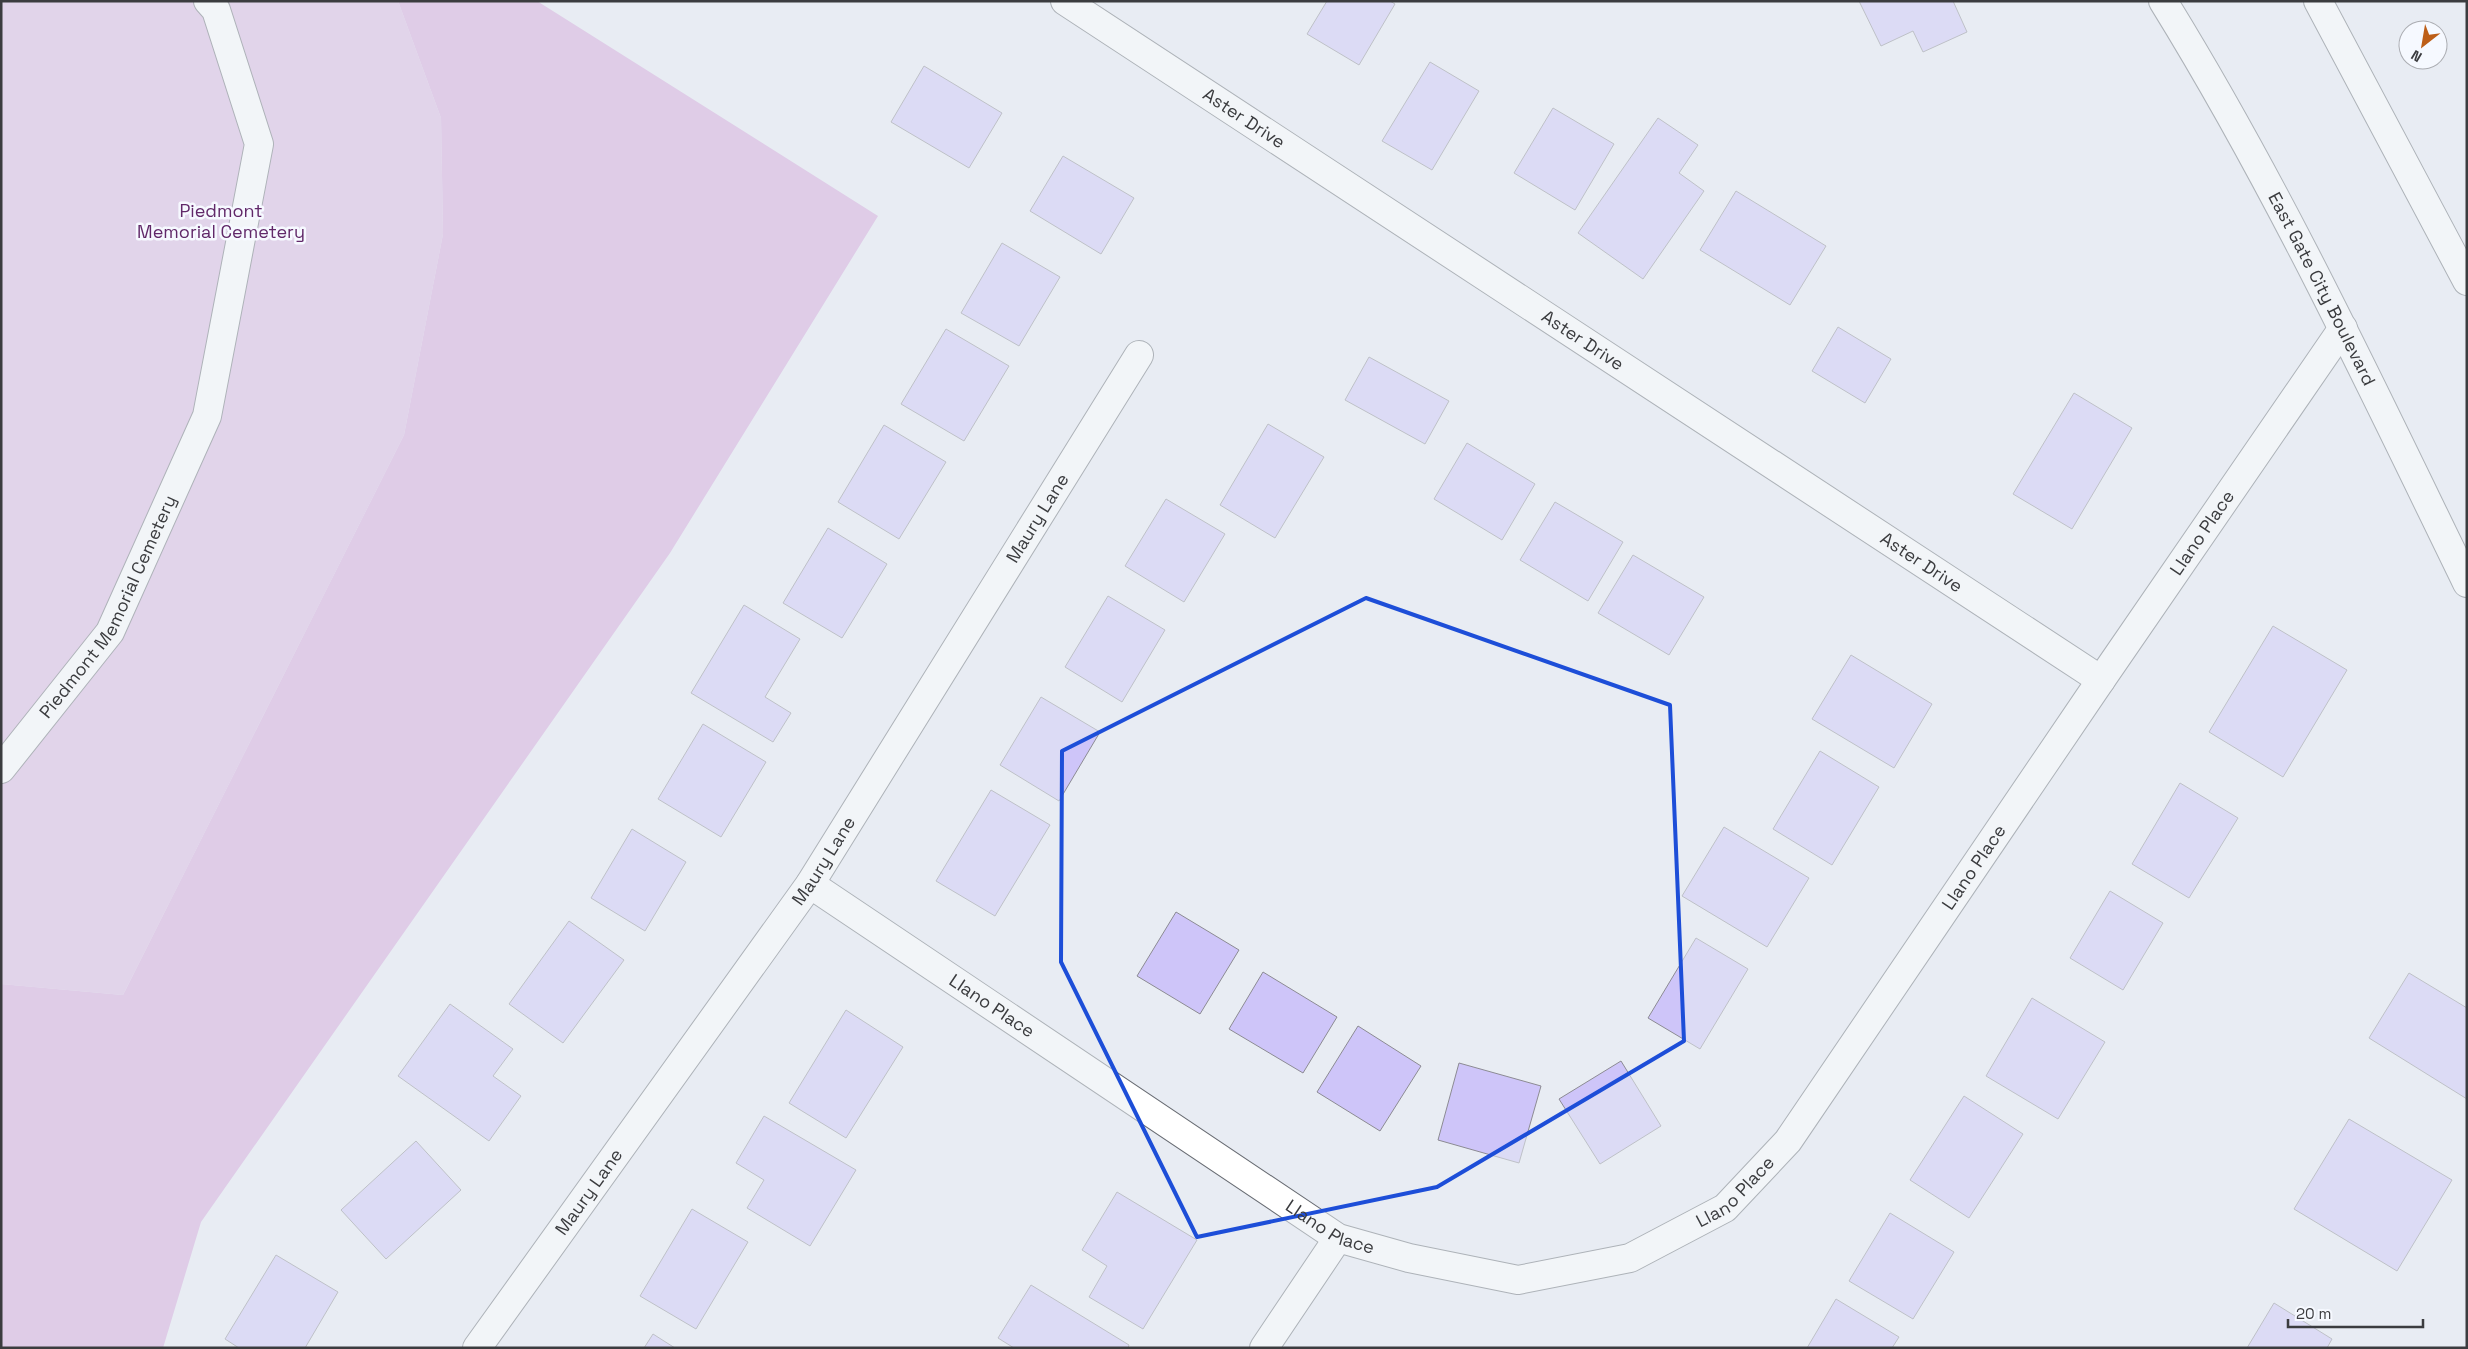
<svg xmlns="http://www.w3.org/2000/svg" width="2468" height="1349" viewBox="0 0 2468 1349" font-family="'Space Grotesk',sans-serif">
  <rect width="100%" height="100%" fill="#e8ecf3"/>
  <path fill="#dab5df" d="M1,1H398L441,118L443,234L404,435L123,995L1,984Z"/>
  <path fill="#d4a4da" d="M398,1H537L878,216L670,553L201,1222L163,1348H1V984L123,995L404,435L443,234L441,118Z"/>
  <path fill="#cec5f9" stroke="#8c8b93" d="M1327,1H1390L1395,4L1359,65L1307,34Z
    M1859,1H1953L1967,32L1923,52L1913,31L1881,46Z
    M1430,62L1479,91L1432,170L1382,141Z
    M924,66L1002,113L969,168L891,122Z
    M1553,108L1614,144L1575,210L1514,173Z
    M1658,118L1698,145L1679,173L1704,191L1643,279L1578,233Z
    M1063,156L1134,198L1101,254L1030,211Z
    M1736,191L1826,246L1790,305L1700,250Z
    M1002,243L1060,277L1019,346L961,313Z
    M1838,327L1891,359L1865,403L1812,371Z
    M946,329L1009,366L964,441L901,404Z
    M1369,357L1449,401L1425,444L1345,400Z
    M2074,393L2132,428L2072,529L2013,494Z
    M1268,424L1324,457L1275,538L1220,505Z
    M884,425L946,462L899,539L838,502Z
    M1467,443L1535,484L1502,540L1434,499Z
    M1166,499L1225,534L1184,602L1125,566Z
    M1555,502L1623,542L1588,601L1520,560Z
    M828,528L887,564L842,638L783,603Z
    M1633,555L1704,597L1669,655L1598,613Z
    M1108,596L1165,630L1122,702L1065,667Z
    M744,605L800,639L765,697L791,713L773,742L691,693Z
    M2273,626L2347,670L2283,777L2209,732Z
    M1851,655L1932,704L1894,768L1812,719Z
    M1041,697L1100,732L1059,801L1000,765Z
    M703,724L766,762L721,837L658,799Z
    M1820,751L1879,787L1832,865L1773,829Z
    M2180,783L2238,818L2189,898L2132,864Z
    M991,790L1050,825L995,916L936,881Z
    M1724,827L1809,878L1767,947L1682,896Z
    M632,829L686,862L645,931L591,898Z
    M2110,891L2163,923L2123,990L2070,958Z
    M1176,912L1239,950L1200,1014L1137,976Z
    M569,921L624,960L563,1043L509,1004Z
    M1696,938L1748,969L1700,1049L1648,1018Z
    M1263,972L1337,1017L1303,1073L1229,1029Z
    M2409,973L2467,1008V1099L2369,1038Z
    M2032,998L2105,1042L2058,1119L1986,1076Z
    M450,1004L513,1049L493,1076L521,1096L489,1141L398,1076Z
    M846,1010L903,1047L846,1138L789,1103Z
    M1358,1026L1421,1066L1380,1131L1317,1092Z
    M1621,1061L1661,1126L1600,1164L1559,1099Z
    M1459,1063L1541,1086L1519,1163L1438,1140Z
    M1964,1096L2023,1134L1969,1218L1910,1180Z
    M764,1116L856,1170L810,1246L747,1208L764,1180L736,1163Z
    M2349,1119L2452,1180L2397,1271L2294,1209Z
    M416,1141L461,1190L386,1259L341,1210Z
    M1117,1192L1197,1240L1143,1329L1089,1297L1107,1266L1082,1250Z
    M692,1209L748,1242L696,1329L640,1296Z
    M1890,1213L1954,1252L1913,1319L1849,1281Z
    M276,1255L338,1292L305,1348H239L225,1339Z
    M1031,1285L1129,1345L1128,1348H1014L998,1338Z
    M1836,1299L1899,1337L1892,1348H1807Z
    M2274,1303L2332,1339L2327,1348H2247Z
    M653,1334L675,1348H644Z"/>
  <g fill="none" stroke-linecap="round" stroke-linejoin="round">
    <defs>
      <g id="minor">
        <path id="s1" d="M1065,1L2101,680"/>
        <path id="s2" d="M1,769L110,632L207,416L259,144L216,10L208,1"/>
        <path id="s3" d="M810,884L1338,1238L1409,1258L1518,1280L1630,1258L1725,1208L1788,1141L2101,680L2343,328"/>
        <path id="s4" d="M477,1348L810,884L1139,355"/>
        <path d="M1264,1348L1338,1238"/>
      </g>
      <g id="primary">
        <path id="s5" d="M2163,1C2278,187 2371,386 2467,583"/>
        <path d="M2318,1L2467,281"/>
      </g>
    </defs>
    <use href="#minor" stroke="#686c73" stroke-width="30"/>
    <use href="#primary" stroke="#686c73" stroke-width="30"/>
    <use href="#minor" stroke="#fff" stroke-width="28"/>
    <use href="#primary" stroke="#fff" stroke-width="28"/>
  </g>
  <path d="M0 0H2468V1349H0ZM1366,598L1670,705L1684,1041L1437,1187L1197,1237L1061,962L1062,751Z" fill="#e8ecf3" fill-opacity=".55" fill-rule="evenodd"/>
  <path fill="none" stroke="#1d4ed8" stroke-width="4" stroke-linejoin="round" d="M1366,598L1670,705L1684,1041L1437,1187L1197,1237L1061,962L1062,751Z"/>
  <g text-anchor="middle" stroke-width="5" stroke-linejoin="round" paint-order="stroke">
    <g font-size="18" fill="#3b3c3f" stroke="#f6f9ff">
      <text dy="6" stroke="none"><textPath href="#s1" startOffset="214">Aster Drive</textPath></text>
      <text dy="6" stroke="none"><textPath href="#s5" startOffset="329">East Gate City Boulevard</textPath></text>
      <text dy="6" stroke="none"><textPath href="#s1" startOffset="619">Aster Drive</textPath></text>
      <text dy="6" stroke="none"><textPath href="#s4" startOffset="1002">Maury Lane</textPath></text>
      <text dy="6" stroke="none"><textPath href="#s3" startOffset="1870">Llano Place</textPath></text>
      <text dy="6" stroke="none"><textPath href="#s1" startOffset="1024">Aster Drive</textPath></text>
      <text dy="6" stroke="none"><textPath href="#s2" startOffset="196">Piedmont Memorial Cemetery</textPath></text>
      <text dy="6" stroke="none"><textPath href="#s4" startOffset="598">Maury Lane</textPath></text>
      <text dy="6" stroke="none"><textPath href="#s3" startOffset="1465">Llano Place</textPath></text>
      <text dy="6" stroke="none"><textPath href="#s3" startOffset="219">Llano Place</textPath></text>
      <text dy="6" stroke="none"><textPath href="#s3" startOffset="1060">Llano Place</textPath></text>
      <text dy="6" stroke="none"><textPath href="#s4" startOffset="192">Maury Lane</textPath></text>
      <text dy="6" stroke="none"><textPath href="#s3" startOffset="624">Llano Place</textPath></text>
    </g>
    <g font-size="18" fill="#612869" stroke="#f6f9ff">
      <text x="221" y="217">Piedmont<tspan x="221" dy="21">Memorial Cemetery</tspan></text>
    </g>
  </g>
  <rect width="2468" height="1349" fill="none" stroke="#3b3c3f" stroke-width="5"/>
  <g transform="translate(2423 45) rotate(211)"><circle r="24" fill="#f6f9ff" stroke="#abadb2"/>
  <path d="M0-4L9 19L0 12L-9 19Z" fill="#bd5e17"/>
  <text y="-8" font-size="14" font-weight="bold" text-anchor="middle" fill="#3b3c3f">N</text>
  </g>
  <path d="M2288 1319v8h135v-8" fill="none" stroke="#3b3c3f" stroke-width="2.5"/>
  <text x="2296" y="1319" font-size="15" fill="#3b3c3f" stroke="#f6f9ff" stroke-width="4" paint-order="stroke">20 m</text>
</svg>
